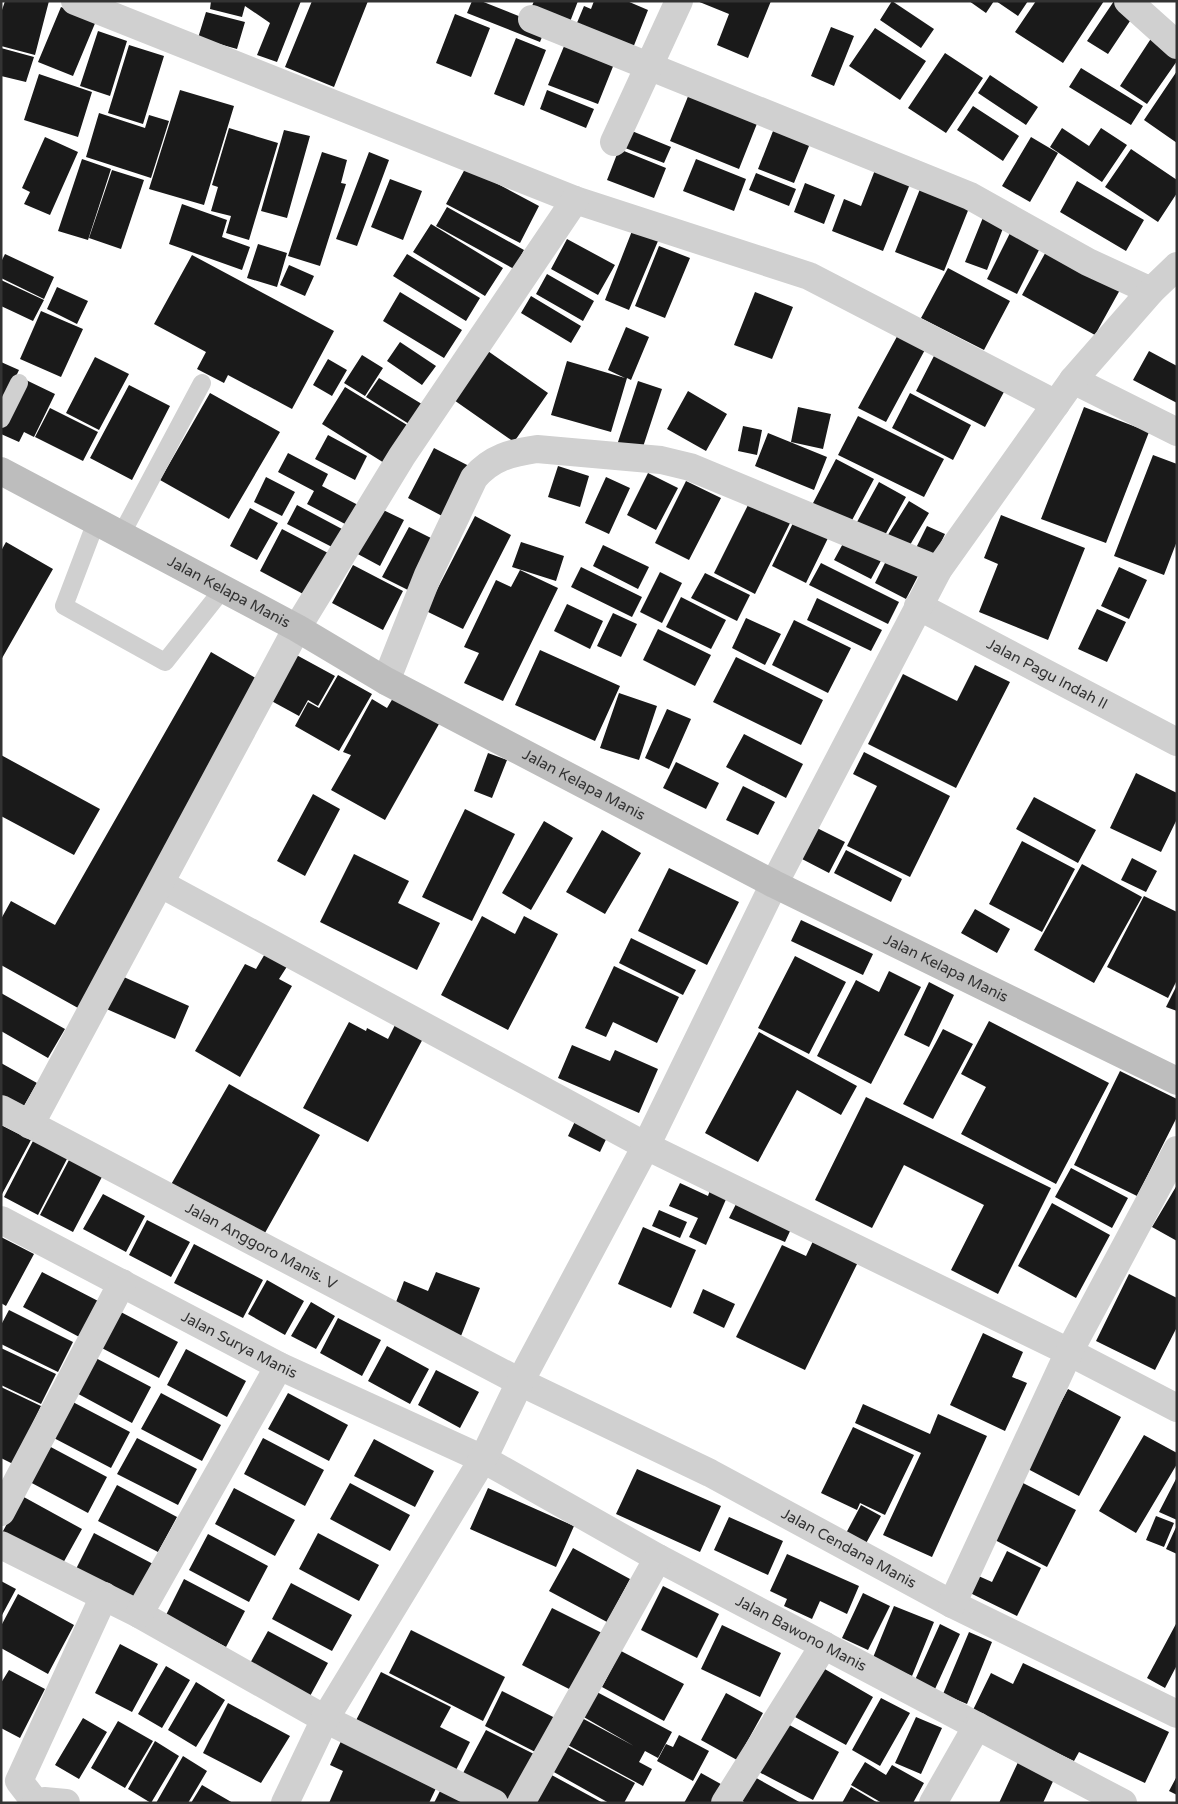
<svg xmlns="http://www.w3.org/2000/svg" width="1178" height="1804" viewBox="0 0 1178 1804" font-family="'Varela Round',sans-serif">
  <rect width="100%" height="100%" fill="#fff"/>
  <path fill="#1a1a1a" d="M5,1H49L35,55L1,46V13Z
    M211,1H301L277,62L257,55L270,23L245,6L242,17L210,9Z
    M312,1H368L334,87L285,67Z
    M472,1H481L546,27L540,42L467,13Z
    M534,1H578L568,27L530,11Z
    M594,1H627L648,10L631,53L574,30L584,6L591,9Z
    M697,1H771L748,58L717,45L729,14Z
    M892,1L934,29L921,48L880,20Z
    M969,1H994L986,13Z
    M996,1H1028L1018,16Z
    M1036,1H1104L1063,63L1015,32Z
    M1114,1H1120L1136,12L1108,54L1087,41Z
    M61,7L96,21L73,76L38,62Z
    M206,12L245,22L237,49L198,38Z
    M455,14L490,28L471,77L436,63Z
    M831,27L854,36L834,86L811,76Z
    M875,28L926,61L900,100L849,66Z
    M98,31L127,41L110,96L80,86Z
    M1152,37L1177,53V61L1147,104L1120,86Z
    M516,38L546,50L524,106L494,94Z
    M567,39L616,59L598,104L548,85Z
    M129,45L164,56L143,124L108,113Z
    M1,48L34,57L26,82L1,76Z
    M945,53L983,78L946,133L908,108Z
    M1081,68L1143,106L1131,125L1069,87Z
    M1177,71V143L1144,120Z
    M39,74L92,92L78,137L24,120Z
    M990,75L1038,107L1026,125L978,93Z
    M691,89L760,116L739,169L670,141Z
    M180,90L234,106L204,205L149,189Z
    M547,90L594,109L586,128L540,109Z
    M973,106L1019,136L1003,161L957,130Z
    M99,113L145,128L149,115L169,121L151,178L86,157Z
    M775,126L811,141L794,183L758,169Z
    M229,128L278,143L249,240L226,233L231,216L211,211L218,187L212,185Z
    M1062,128L1089,146L1101,128L1127,145L1102,182L1050,147Z
    M627,129L671,147L664,163L620,146Z
    M284,130L310,136L287,218L261,211Z
    M45,137L78,152L50,215L24,204L30,192L22,188Z
    M1031,137L1058,153L1030,202L1002,186Z
    M619,149L666,168L654,198L607,180Z
    M1131,149L1177,180V193L1158,222L1105,187Z
    M322,152L347,160L341,183L346,184L320,266L288,256Z
    M369,152L389,160L357,246L336,239Z
    M82,159L111,169L88,240L58,231Z
    M696,159L746,179L734,211L683,191Z
    M466,167L539,206L520,243L446,204Z
    M112,170L144,180L121,249L89,238Z
    M875,170L910,184L883,251L832,231L844,199L861,206Z
    M756,173L796,189L789,206L749,190Z
    M390,179L422,191L403,240L371,227Z
    M1077,181L1144,220L1126,251L1060,212Z
    M805,183L835,195L824,224L794,212Z
    M922,184L971,203L944,271L895,252Z
    M182,204L227,220L222,237L250,247L242,270L169,244Z
    M447,207L524,250L514,269L436,226Z
    M984,215L1005,223L987,270L965,262Z
    M431,224L503,268L485,296L413,252Z
    M1012,229L1042,244L1017,294L987,279Z
    M632,231L658,241L629,310L605,300Z
    M567,239L615,265L598,295L551,269Z
    M258,244L287,253L277,287L247,278Z
    M659,246L690,258L665,318L635,306Z
    M1048,248L1121,288L1095,335L1022,295Z
    M5,254L54,277L44,299L1,278V262Z
    M407,254L480,298L466,321L393,276Z
    M192,255L334,331L292,409L228,375L224,383L197,369L206,352L154,324Z
    M289,265L314,276L305,296L280,285Z
    M948,268L1010,301L984,350L921,318Z
    M547,274L594,301L583,321L536,294Z
    M1,280L44,300L33,321L1,306Z
    M57,287L88,301L77,324L47,309Z
    M400,292L462,330L444,358L383,321Z
    M755,292L793,307L772,359L734,345Z
    M531,296L581,326L571,343L521,313Z
    M41,311L83,329L61,377L20,359Z
    M626,327L649,337L631,380L627,378L611,432L551,415L567,361L625,378L608,370Z
    M900,331L927,346L886,422L858,408Z
    M400,342L436,366L422,385L387,361Z
    M485,349L548,393L514,442L451,398Z
    M1149,351L1177,366V403L1133,380Z
    M935,354L1005,390L985,427L916,391Z
    M362,355L383,368L365,396L344,383Z
    M95,357L129,374L99,430L66,413Z
    M328,359L347,370L332,396L313,385Z
    M1,362L19,370L1,407Z
    M379,378L430,409L417,429L366,397Z
    M26,380L55,394L34,437L24,432L19,442L1,434V430Z
    M638,381L662,389L641,453L617,445Z
    M129,385L170,406L132,480L90,458Z
    M345,387L412,428L389,466L322,424Z
    M688,391L727,414L706,451L667,429Z
    M210,393L280,432L229,519L160,480Z
    M910,393L971,425L953,460L892,428Z
    M798,407L831,414L823,449L791,442Z
    M1084,407L1149,432L1106,543L1041,519Z
    M50,408L98,432L83,461L35,437Z
    M858,416L944,459L924,497L838,455Z
    M743,426L762,430L757,455L738,451Z
    M768,433L827,457L814,490L755,466Z
    M328,435L367,456L355,480L315,459Z
    M434,448L471,467L444,517L408,498Z
    M288,453L328,474L322,486L358,505L347,525L307,504L314,491L278,472Z
    M1153,455L1177,464V541L1164,575L1114,556Z
    M836,459L874,479L850,524L812,505Z
    M558,466L589,476L580,507L548,497Z
    M648,473L678,488L656,530L627,515Z
    M266,477L295,492L282,516L254,502Z
    M606,477L630,488L609,534L585,523Z
    M686,481L721,498L689,560L655,543Z
    M879,482L906,497L884,537L857,522Z
    M751,499L792,519L755,594L714,573Z
    M909,501L929,513L907,550L886,538Z
    M297,505L342,529L332,547L287,524Z
    M377,507L404,520L380,566L354,552Z
    M250,508L278,523L257,560L230,546Z
    M1001,515L1085,548L1048,640L979,612L998,564L984,558Z
    M475,516L511,535L463,629L426,611Z
    M795,519L829,536L806,583L772,566Z
    M927,526L945,534L931,563L913,554Z
    M409,527L435,540L408,590L382,577Z
    M282,529L328,553L305,595L260,571Z
    M846,538L883,557L871,579L834,560Z
    M6,542L53,569L1,660V551Z
    M521,542L564,556L556,581L512,567Z
    M603,545L649,567L638,589L593,566Z
    M887,559L919,574L906,599L875,583Z
    M821,563L899,602L888,624L809,585Z
    M353,565L403,591L383,630L332,603Z
    M581,567L642,597L632,617L571,587Z
    M1119,567L1147,580L1129,619L1101,606Z
    M520,570L558,588L503,701L464,683L479,653L464,647L496,580L511,587Z
    M660,572L682,583L662,623L640,612Z
    M705,573L750,595L737,621L691,598Z
    M681,597L726,620L711,649L666,627Z
    M817,598L882,630L871,651L807,620Z
    M567,604L603,621L590,649L554,631Z
    M1097,609L1126,622L1107,662L1078,649Z
    M613,613L637,624L621,657L597,646Z
    M746,618L781,634L765,665L732,648Z
    M794,620L851,648L828,693L772,665Z
    M658,629L711,655L695,686L643,660Z
    M540,650L620,686L595,741L515,705Z
    M211,652L264,683L78,1008L1,965V919L11,901L55,925Z
    M291,652L335,676L318,706L308,700L299,716L266,698Z
    M736,657L823,700L801,745L713,702Z
    M975,665L1010,682L956,788L868,744L903,674L957,701Z
    M338,675L372,694L339,751L295,726L308,702L319,708Z
    M619,693L657,706L639,760L600,748Z
    M393,698L439,724L385,820L331,790L351,755L343,752L372,699L387,708Z
    M667,709L691,719L669,769L645,758Z
    M744,734L803,764L786,798L726,767Z
    M864,752L950,796L910,877L847,846L877,786L853,774Z
    M488,753L507,760L492,798L474,791Z
    M1,755L100,809L74,855L1,816Z
    M676,762L719,783L706,809L663,788Z
    M1136,773L1177,793V819L1161,852L1110,828Z
    M743,786L775,802L758,835L726,820Z
    M313,794L340,809L305,876L277,861Z
    M1034,797L1096,830L1078,863L1016,829Z
    M465,809L515,834L472,921L422,897Z
    M544,821L573,838L531,910L502,893Z
    M817,828L845,842L829,873L802,859Z
    M602,830L641,853L605,914L566,892Z
    M1022,841L1075,869L1042,932L989,904Z
    M846,850L902,879L891,902L834,873Z
    M354,854L409,881L398,903L440,923L417,970L320,922Z
    M1132,858L1157,871L1146,892L1121,880Z
    M1082,864L1142,897L1094,983L1034,950Z
    M669,868L739,902L707,965L638,931Z
    M1144,896L1177,912V980L1168,998L1107,967Z
    M975,909L1010,929L997,953L961,933Z
    M482,916L515,934L524,916L558,934L508,1030L441,995Z
    M801,920L873,954L863,975L791,941Z
    M631,938L696,970L683,995L619,963Z
    M266,952L288,965L279,979L292,986L240,1077L195,1051L245,964L256,969Z
    M795,956L846,982L809,1054L758,1028Z
    M614,966L679,997L657,1043L613,1022L606,1037L585,1028Z
    M889,971L921,987L871,1084L817,1056L856,980L879,992Z
    M117,974L189,1006L175,1039L102,1007Z
    M929,982L954,995L929,1047L904,1035Z
    M1177,985V1011L1166,1007Z
    M1,993L65,1029L48,1058L1,1031Z
    M398,1019L426,1033L368,1142L303,1108L349,1022L366,1031L367,1028L388,1039Z
    M989,1021L1109,1083L1056,1184L961,1134L986,1087L961,1074Z
    M943,1029L973,1044L933,1119L903,1104Z
    M759,1032L857,1086L841,1115L797,1090L758,1162L705,1133Z
    M572,1045L610,1061L615,1050L658,1069L639,1113L558,1078Z
    M1,1063L37,1083L21,1111L1,1100Z
    M1120,1071L1177,1099V1117L1137,1196L1074,1165Z
    M229,1084L320,1135L261,1240L169,1188Z
    M866,1097L1051,1188L998,1294L951,1270L984,1205L904,1165L872,1228L815,1200Z
    M578,1115L610,1131L600,1152L568,1136Z
    M1,1125L31,1140L1,1196Z
    M34,1139L68,1157L38,1215L4,1197Z
    M70,1158L103,1175L73,1232L40,1215Z
    M1071,1168L1128,1198L1112,1228L1055,1197Z
    M680,1183L708,1196L710,1190L727,1197L706,1245L689,1237L698,1218L669,1206Z
    M1177,1185V1241L1152,1227Z
    M103,1194L145,1216L126,1252L83,1229Z
    M1052,1203L1110,1235L1076,1298L1018,1266Z
    M736,1204L791,1229L785,1242L729,1218Z
    M659,1210L687,1222L680,1238L652,1226Z
    M147,1220L190,1242L171,1277L129,1255Z
    M643,1227L696,1250L671,1308L618,1284Z
    M1,1237L34,1254L6,1306L1,1303Z
    M815,1237L860,1258L805,1370L736,1337L782,1245L806,1256Z
    M194,1244L263,1280L243,1318L174,1283Z
    M42,1272L102,1303L83,1339L23,1307Z
    M436,1272L480,1288L461,1336L393,1310L404,1281L428,1291Z
    M1129,1274L1177,1298V1327L1155,1370L1096,1341Z
    M267,1280L304,1301L285,1335L248,1314Z
    M703,1289L735,1304L724,1328L693,1313Z
    M311,1302L335,1316L316,1349L291,1336Z
    M9,1310L73,1342L58,1372L1,1344V1325Z
    M117,1310L178,1342L159,1378L98,1346Z
    M338,1318L381,1340L362,1376L320,1353Z
    M983,1333L1023,1352L1012,1377L1027,1383L1005,1431L950,1405Z
    M387,1346L429,1369L410,1404L368,1381Z
    M1,1348L56,1374L41,1404L1,1385Z
    M186,1349L246,1381L227,1417L167,1385Z
    M90,1355L151,1387L132,1423L71,1390Z
    M436,1370L479,1392L460,1428L418,1405Z
    M1,1387L41,1406L13,1464L1,1458Z
    M1068,1389L1121,1417L1079,1496L1026,1468Z
    M161,1393L221,1425L202,1461L141,1429Z
    M288,1393L348,1425L329,1461L268,1429Z
    M69,1400L130,1432L111,1468L50,1436Z
    M863,1404L930,1434L938,1414L987,1436L932,1557L883,1535L921,1453L855,1423Z
    M853,1427L914,1455L885,1515L860,1503L857,1510L821,1493Z
    M1144,1435L1177,1453V1464L1136,1533L1099,1511Z
    M137,1438L197,1469L178,1505L117,1474Z
    M263,1438L324,1470L305,1506L244,1474Z
    M374,1439L434,1471L415,1507L354,1476Z
    M47,1445L107,1477L88,1513L28,1481Z
    M637,1469L721,1506L700,1552L616,1514Z
    M1177,1477V1520L1159,1512Z
    M350,1483L410,1515L390,1551L330,1519Z
    M1023,1483L1076,1510L1047,1567L993,1539Z
    M117,1485L177,1517L158,1552L98,1521Z
    M234,1488L295,1520L275,1556L215,1524Z
    M488,1488L574,1526L556,1567L470,1529Z
    M22,1496L82,1529L62,1565L2,1533Z
    M861,1505L881,1516L864,1547L844,1537Z
    M1156,1516L1174,1523L1164,1547L1146,1540Z
    M729,1517L783,1541L768,1575L714,1550Z
    M1177,1525V1554L1166,1549Z
    M94,1533L155,1565L136,1601L76,1569Z
    M318,1533L379,1565L359,1601L299,1569Z
    M208,1534L268,1566L249,1602L189,1570Z
    M573,1548L630,1579L607,1622L549,1591Z
    M1007,1551L1041,1568L1017,1616L966,1591L974,1574L992,1582Z
    M787,1554L859,1586L847,1614L820,1601L812,1619L784,1606L787,1599L770,1591Z
    M184,1579L245,1611L226,1647L166,1615Z
    M1,1581L16,1589L1,1617Z
    M291,1583L352,1615L332,1651L272,1619Z
    M663,1586L719,1614L697,1658L641,1630Z
    M863,1593L890,1606L868,1650L842,1638Z
    M18,1594L74,1625L48,1674L1,1648V1626Z
    M894,1606L934,1622L912,1676L872,1660Z
    M552,1608L602,1633L573,1691L522,1665Z
    M1177,1622V1665L1165,1688L1147,1678Z
    M940,1624L960,1634L935,1689L915,1680Z
    M722,1625L781,1653L760,1697L701,1669Z
    M411,1630L505,1677L483,1721L389,1673Z
    M268,1631L328,1663L309,1698L248,1667Z
    M969,1632L992,1642L967,1704L943,1694Z
    M120,1644L158,1664L132,1712L95,1693Z
    M621,1651L684,1684L664,1721L602,1687Z
    M1023,1663L1169,1732L1145,1783L1079,1752L1074,1761L972,1712L991,1673L1013,1684Z
    M166,1666L190,1680L162,1728L138,1714Z
    M823,1668L873,1697L846,1745L795,1717Z
    M9,1670L45,1689L20,1738L1,1728V1683Z
    M381,1672L451,1707L440,1727L470,1742L452,1778L352,1728Z
    M196,1682L225,1700L196,1747L168,1730Z
    M502,1691L561,1721L543,1756L485,1726Z
    M595,1691L672,1732L658,1758L645,1751L639,1762L652,1769L643,1786L566,1744L580,1717L634,1746L582,1716Z
    M726,1693L763,1713L737,1760L701,1740Z
    M881,1698L910,1713L880,1766L852,1750Z
    M228,1703L290,1736L261,1783L203,1753Z
    M916,1717L942,1728L921,1774L895,1763Z
    M83,1718L107,1732L79,1779L55,1765Z
    M118,1721L153,1741L125,1788L91,1768Z
    M782,1721L839,1752L813,1800L755,1770Z
    M486,1730L538,1756L514,1802L462,1775Z
    M679,1735L709,1751L693,1781L657,1761L666,1744L673,1747Z
    M342,1739L439,1782L429,1803H329L343,1771L330,1765Z
    M155,1741L179,1756L151,1803L128,1789Z
    M566,1746L635,1783L624,1803H609L552,1771Z
    M183,1756L207,1771L188,1803H156Z
    M1019,1760L1055,1777L1043,1803H999Z
    M865,1762L886,1775L892,1765L924,1783L913,1803H882L851,1785Z
    M548,1773L603,1803H532Z
    M701,1773L728,1788L720,1803H684Z
    M751,1775L801,1803H746L737,1798Z
    M1177,1776V1795L1169,1791Z
    M202,1785L233,1803H191Z
    M442,1787L472,1803H434Z
    M851,1787L878,1803H842Z"/>
  <g fill="none" stroke-linecap="round" stroke-linejoin="round">
    <path stroke="#d0d0d0" stroke-width="18" d="M1,419L19,383
      M96,522L64,606L165,662L223,589
      M121,535L202,383"/>
    <g stroke="#d0d0d0" stroke-width="28">
      <path d="M75,1L575,200L809,276L1056,404"/>
      <path d="M1128,1L1177,45"/>
      <path d="M532,19L970,196L1088,262L1151,291"/>
      <path d="M614,142L679,1"/>
      <path d="M1073,380L1177,432"/>
      <path id="s1" d="M918,606L1177,742"/>
      <path d="M386,681L428,575L474,478C492,457 511,453 537,449L661,460L690,467L938,570"/>
      <path d="M161,884L646,1146L1069,1352L1177,1408"/>
      <path id="s2" d="M1,1109L520,1382L710,1473L952,1604L1177,1714"/>
      <path d="M30,1125L297,628L402,456L575,200"/>
      <path id="s3" d="M1,1220L279,1366L483,1459L658,1558L1123,1803"/>
      <path d="M1,1512L122,1283"/>
      <path d="M1,1545L139,1614L325,1719L494,1803"/>
      <path d="M952,1604L1069,1352L1177,1150"/>
      <path d="M139,1614L279,1366"/>
      <path d="M36,1803L19,1781L104,1596"/>
      <path d="M36,1803L44,1801L66,1803"/>
      <path d="M285,1803L325,1719L483,1459L520,1382L646,1146L774,884L938,570L1073,380L1151,291L1177,266"/>
      <path d="M521,1803L658,1558"/>
      <path d="M725,1803L824,1645"/>
      <path d="M933,1803L977,1726"/>
    </g>
    <path stroke="#bdbdbd" stroke-width="28" id="s4" d="M1,471L297,628L386,681L774,884L1177,1081"/>
  </g>
  <g text-anchor="middle" stroke-width="5" stroke-linejoin="round" paint-order="stroke">
    <g font-size="15" fill="#333" stroke="#fff">
      <text dy="5" stroke="none"><textPath href="#s4" startOffset="258">Jalan Kelapa Manis</textPath></text>
      <text dy="5" stroke="none"><textPath href="#s1" startOffset="146">Jalan Pagu Indah II</textPath></text>
      <text dy="5" stroke="none"><textPath href="#s4" startOffset="662">Jalan Kelapa Manis</textPath></text>
      <text dy="5" stroke="none"><textPath href="#s4" startOffset="1068">Jalan Kelapa Manis</textPath></text>
      <text dy="5" stroke="none"><textPath href="#s2" startOffset="294">Jalan Anggoro Manis. V</textPath></text>
      <text dy="5" stroke="none"><textPath href="#s3" startOffset="269">Jalan Surya Manis</textPath></text>
      <text dy="5" stroke="none"><textPath href="#s2" startOffset="955">Jalan Cendana Manis</textPath></text>
      <text dy="5" stroke="none"><textPath href="#s3" startOffset="901">Jalan Bawono Manis</textPath></text>
    </g>
  </g>
  <rect width="1178" height="1804" fill="none" stroke="#333333" stroke-width="5"/>
</svg>
